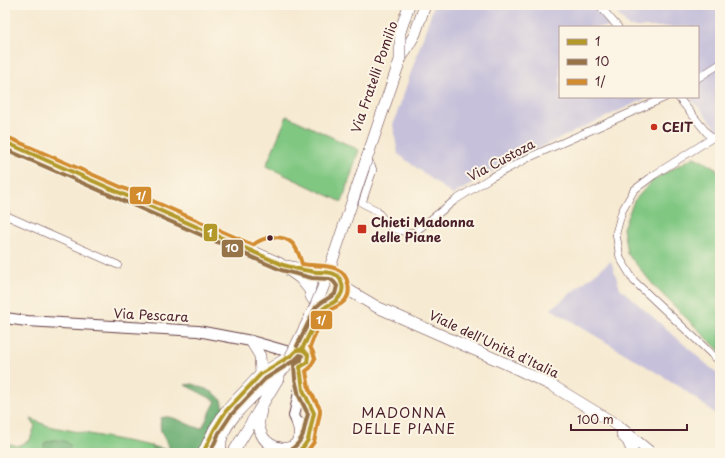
<svg xmlns="http://www.w3.org/2000/svg" width="725" height="458" viewBox="0 0 725 458" font-family="'Playpen Sans',sans-serif">
  <rect width="100%" height="100%" fill="#fcf5e5"/>
  <filter id="ink" filterUnits="userSpaceOnUse"><feTurbulence type="fractalNoise" baseFrequency=".025" numOctaves="2"/><feDisplacementMap in="SourceGraphic" scale="8" xChannelSelector="R" yChannelSelector="G"/><feConvolveMatrix kernelMatrix="1 2 1 2 8 2 1 2 1" color-interpolation-filters="sRGB"/></filter>
  <filter id="wash" filterUnits="userSpaceOnUse"><feTurbulence type="fractalNoise" baseFrequency=".012" numOctaves="4" result="noise"/><feDisplacementMap in="SourceGraphic" scale="16" xChannelSelector="R" yChannelSelector="G"/><feGaussianBlur stdDeviation="0.9" result="paint"/><feColorMatrix in="noise" values="0 0 0 0 0 0 0 0 0 0 0 0 0 0 0 0 0 1.4 0 .05"/><feComposite in="paint" operator="in"/></filter>
  <g filter="url(#wash)">
    <rect width="100%" height="100%" fill="#f6ead2"/>
    <path fill="#c6c0da" d="M434,5H592L611,27H560V97H649L528,153L486,175L453,195L398,154L393,125Z
      M610,5H720V132L689,97H698V27H629Z
      M611,261L620,288L720,376V417L679,386L551,309Z"/>
    <path fill="#80c782" stroke="#657356" d="M287,116L359,150L342,202L266,166Z
      M694,157L714,167L720,175V351L655,287L627,253L623,228L634,201L653,180Z
      M31,419L48,426L151,446L159,453H5V443L18,446L30,440L35,426Z"/>
    <path fill="#68ac70" stroke="#59664e" d="M193,384C206,389 221,393 224,407L202,453H159L151,446C158,447 164,450 170,449C164,436 158,433 161,418C175,413 188,428 202,428L216,401L185,385Z
      M53,440C60,440 69,440 71,448C68,449 48,450 46,449C45,448 44,447 44,446V443Z"/>
  </g>
  <g filter="url(#ink)">
    <g fill="none" stroke-linecap="round" stroke-linejoin="round">
      <defs>
        <path id="street" d="M599,5L618,27
          M698,78L720,64
          M678,97L711,138
          M720,133L654,175L634,190L622,211L616,233L620,258L634,281L720,362
          M367,157L373,170L362,203L376,210L391,228L409,233L415,232L454,201L490,178L530,157L666,97
          M5,215L118,265"/>
        <path id="secondary" d="M5,318L27,321L198,331L251,341L293,353
          M302,349L320,311L326,305
          M291 358a9 9 0 1 1 18 0a9 9 0 1 1-18 0Z
          M300,367C300,374 300,382 302,389C305,400 324,418 306,425L297,422L294,416L301,383
          M297,453C309,444 311,437 311,422"/>
        <path id="primary" d="M400,60L415,34L425,5
          M5,142L279,263L300,278L309,289
          M287,266C297,268 307,271 317,272C321,273 325,271 329,272C333,273 335,274 338,276C348,286 341,305 326,305C306,305 305,281 321,272
          M342,283L350,291L377,307L509,365L553,386L617,425L651,453
          M251,341L260,356L261,374
          M261,411C259,417 258,424 260,430C266,455 310,456 297,422
          M622,435L628,441L633,453
          M203,453L214,430L226,411L261,374L292,355
          M222,453C211,426 267,384 285,368
          M233,453L279,377"/>
      </defs>
      <use href="#street" stroke="#643d44" stroke-width="8"/>
      <use href="#secondary" stroke="#643d44" stroke-width="12"/>
      <use href="#primary" stroke="#643d44" stroke-width="12"/>
      <use href="#street" stroke="#fff" stroke-width="7"/>
      <use href="#secondary" stroke="#fff" stroke-width="10"/>
      <use href="#primary" stroke="#fff" stroke-width="11"/>
      <defs>
        <path id="primary-bridge" d="M285,368L315,307L324,285L400,60V32L409,5"/>
      </defs>
      <use href="#primary-bridge" stroke="#643d44" stroke-width="12" stroke-linecap="butt"/>
      <use href="#primary-bridge" stroke="#fff" stroke-width="11"/>
      <defs>
        <path id="bus-1" d="M5,142L283,265C292,267 301,270 310,271C322,274 338,268 342,284C343,288 343,292 340,296C336,304 326,304 321,311L302,349
          M203,453L214,430L226,411L261,374L292,355C297,348 303,348 308,355L307,363L300,367L303,390L314,413L308,440L304,446L297,453"/>
        <path id="bus-2" d="M5,149L281,270L312,278L330,279L334,282L337,286L335,294L322,302L316,307L297,346
          M210,453L219,433L231,415L265,379L295,360L300,355L302,356L301,360L294,365L295,379L299,396L308,414C303,428 306,438 293,448"/>
        <path id="bus-3" d="M7,137L253,245C264,236 282,234 292,243C298,249 300,257 302,264C320,267 344,262 348,284C349,289 349,295 346,299C340,308 331,307 326,313C318,322 315,336 310,347L312,350L315,358L310,368L306,371L309,389L320,409V413L314,442L306,453"/>
      </defs>
      <use href="#bus-1" stroke="#fcf5e5" stroke-width="7"/>
      <use href="#bus-2" stroke="#fcf5e5" stroke-width="7"/>
      <use href="#bus-3" stroke="#fcf5e5" stroke-width="7"/>
      <use href="#bus-1" stroke="#b3992a" stroke-width="4"/>
      <use href="#bus-2" stroke="#977348" stroke-width="4"/>
      <use href="#bus-3" stroke="#d28b2d" stroke-width="4"/>
    </g>
  </g>
  <g fill="#c8321e" stroke="#fcf5e5" stroke-width="1.5">
    <circle cx="654" cy="127" r="4"/>
    <rect x="357" y="224" width="10" height="10" rx="2"/>
  </g>
  <circle fill="#4a1f2b" stroke="#fcf5e5" stroke-width="1.5" cx="270" cy="238" r="3.5"/>
  <g text-anchor="middle" stroke-width="4" stroke-linejoin="round" paint-order="stroke">
    <g font-size="13" fill="#4a1f2b" stroke="#fcf5e5">
      <text transform="translate(374 77) rotate(-71)" y="5">Via Fratelli Pomilio</text>
      <text transform="translate(501 160) rotate(-28)" y="5">Via Custoza</text>
      <text transform="translate(151 315) rotate(3)" y="5">Via Pescara</text>
      <text transform="translate(494 344) rotate(25)" y="5">Viale dell'Unità d'Italia</text>
    </g>
    <g font-size="13" font-weight="bold" fill="#4a1f2b" stroke="#fcf5e5" text-anchor="start">
      <text x="662" y="132">CEIT</text>
      <text x="371" y="227">Chieti Madonna<tspan x="371" dy="15">delle Piane</tspan></text>
    </g>
    <g font-size="14" letter-spacing="1" fill="#4a1f2b" stroke="#fcf5e5">
      <text x="404" y="418">MADONNA<tspan x="404" dy="16">DELLE PIANE</tspan></text>
    </g>
  </g>
  <g stroke="#fcf5e5" stroke-width="1.5">
    <rect x="129" y="186" width="23" height="19" rx="4" fill="#d28b2d"/>
    <rect x="203" y="223" width="15" height="19" rx="4" fill="#b3992a"/>
    <rect x="221" y="239" width="23" height="19" rx="4" fill="#977348"/>
    <rect x="310" y="310" width="23" height="20" rx="4" fill="#d28b2d"/>
  </g>
  <g font-size="11" text-anchor="middle" font-weight="bold" fill="#fff">
    <text x="141" y="200">1/</text>
    <text x="210" y="237">1</text>
    <text x="232" y="252">10</text>
    <text x="321" y="324">1/</text>
  </g>
  <rect width="725" height="458" fill="none" stroke="#fcf5e5" stroke-width="20"/>
  <rect x="559" y="26" width="140" height="72" fill="#fcf5e5" stroke="#b59f9b"/>
  <rect x="567" y="39" width="20" height="6" fill="#b3992a" stroke="#b59f9b"/>
  <text x="595" y="46" font-size="12" fill="#4a1f2b">1</text>
  <rect x="567" y="59" width="20" height="6" fill="#977348" stroke="#b59f9b"/>
  <text x="595" y="66" font-size="12" fill="#4a1f2b">10</text>
  <rect x="567" y="79" width="20" height="6" fill="#d28b2d" stroke="#b59f9b"/>
  <text x="595" y="86" font-size="12" fill="#4a1f2b">1/</text>
  <path d="M571 424v6h116v-6" fill="none" stroke="#4a1f2b" stroke-width="2"/>
  <text x="577" y="424" font-size="12" fill="#4a1f2b" stroke="#fcf5e5" stroke-width="3" paint-order="stroke">100 m</text>
</svg>
